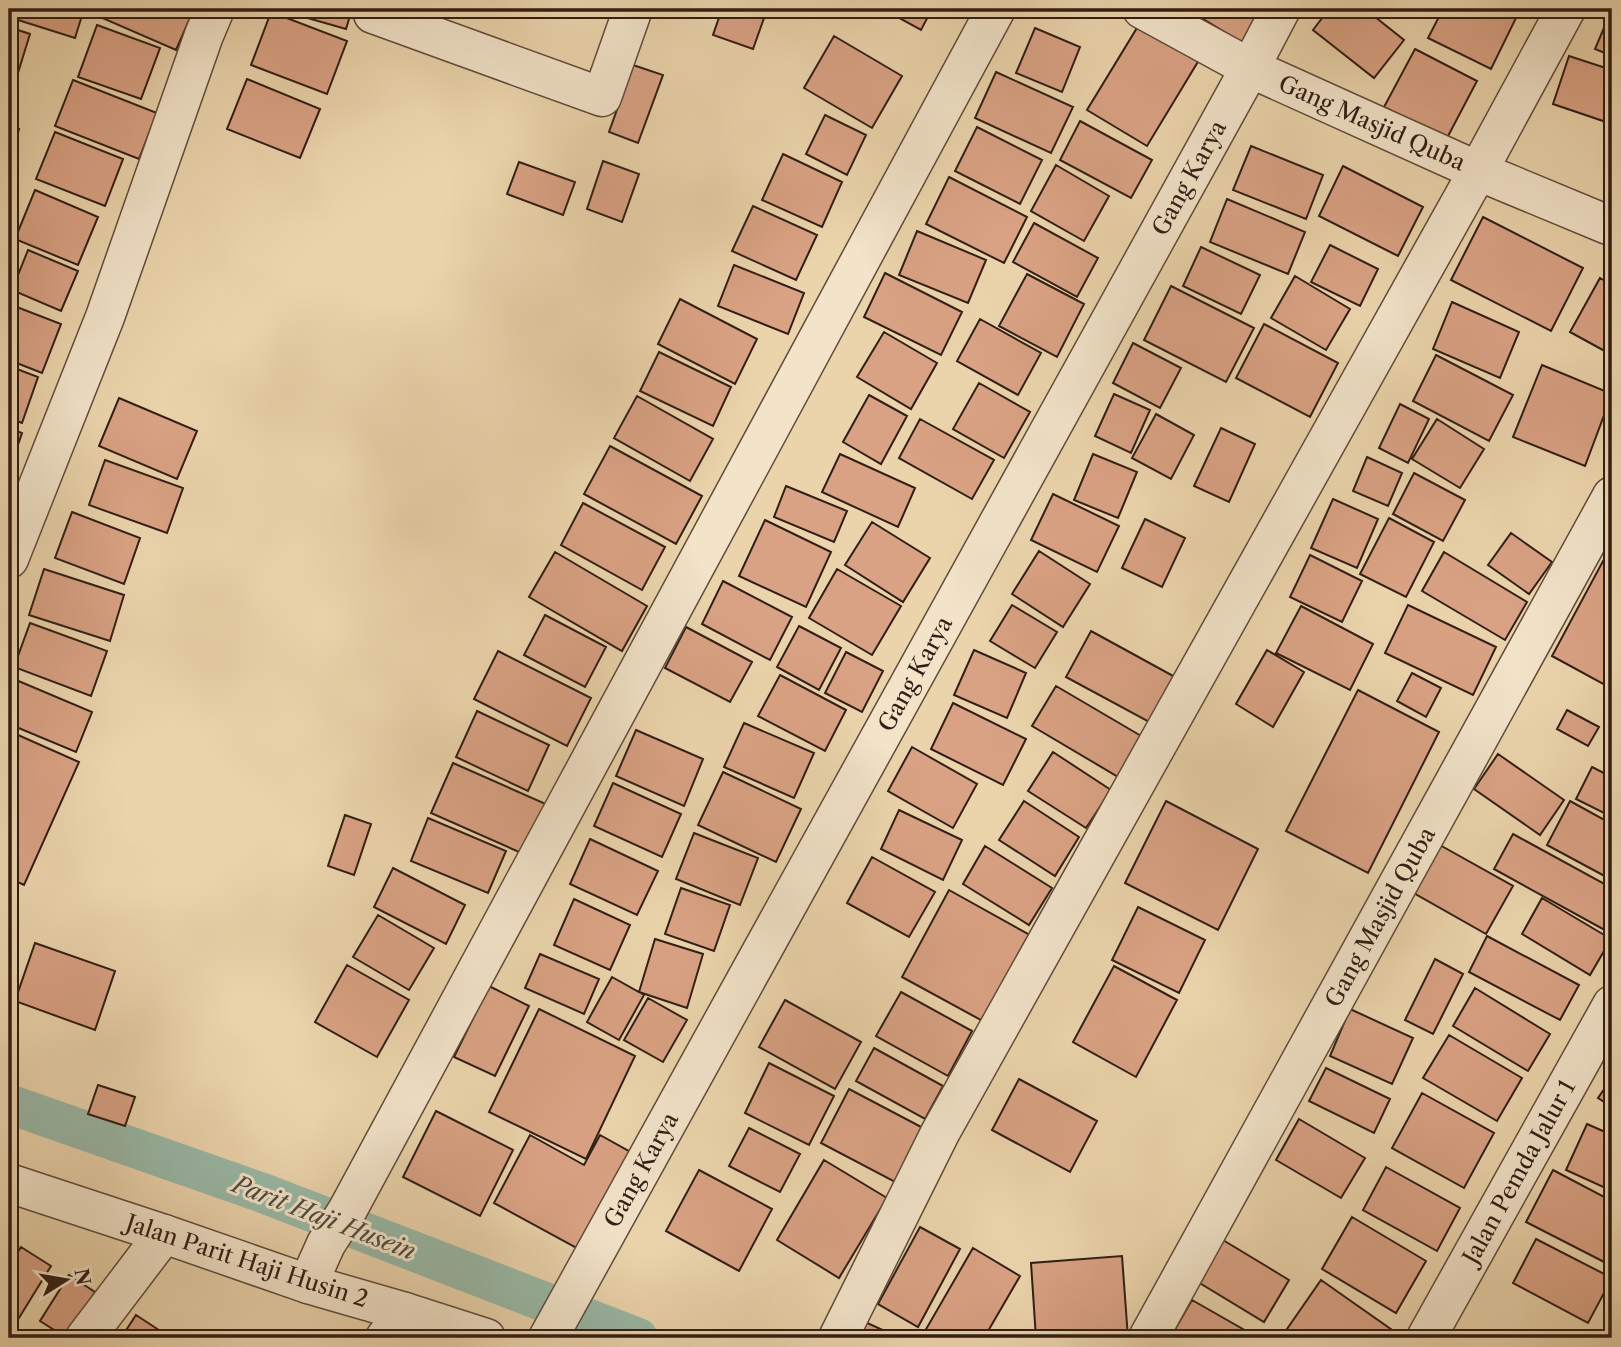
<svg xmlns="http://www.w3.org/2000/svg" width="1621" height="1347" viewBox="0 0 1621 1347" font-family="'Libre Caslon Text',serif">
  <rect width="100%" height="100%" fill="#ebd4ac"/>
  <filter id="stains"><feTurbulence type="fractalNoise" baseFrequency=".00286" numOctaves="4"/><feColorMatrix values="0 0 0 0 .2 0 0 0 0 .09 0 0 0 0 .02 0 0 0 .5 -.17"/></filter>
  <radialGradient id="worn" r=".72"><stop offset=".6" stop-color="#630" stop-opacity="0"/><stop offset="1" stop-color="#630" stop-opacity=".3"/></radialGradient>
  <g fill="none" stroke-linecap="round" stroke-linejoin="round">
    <path stroke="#99b8a6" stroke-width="40" d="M9,1104L260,1192L638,1338"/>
  </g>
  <path fill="#d9a284" stroke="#311e15" stroke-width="2" d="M18,9H84L75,38L15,19Z
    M103,9H194L176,50L100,17Z
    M283,9H352L346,29L283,11Z
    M722,9H738L764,18L753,49L713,35Z
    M883,9H932L921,30Z
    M1187,9H1248L1260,16L1244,44Z
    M1329,9H1365L1404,40L1374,78L1313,30Z
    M1443,9H1503L1517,16L1491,69L1428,38Z
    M1612,9V56L1595,49Z
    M271,12L347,41L327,94L251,65Z
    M1140,23L1199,60L1147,146L1087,110Z
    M97,25L160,48L141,99L78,77Z
    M9,27L30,34L9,102Z
    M1035,28L1080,47L1062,92L1016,73Z
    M834,36L902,76L872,128L804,88Z
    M1415,49L1477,81L1446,140L1384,107Z
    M1569,56L1612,70V124L1553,104Z
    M633,65L663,75L638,143L609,132Z
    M996,72L1073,107L1051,153L975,118Z
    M247,79L320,109L300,158L227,129Z
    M73,80L157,113L139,159L55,126Z
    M825,115L866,135L847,175L806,154Z
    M1080,121L1152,160L1131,198L1060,160Z
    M9,126L19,129L9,168Z
    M977,127L1042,160L1020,204L955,171Z
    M55,132L123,159L105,206L36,179Z
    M1251,146L1323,175L1306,219L1233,190Z
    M783,154L842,182L822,227L762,200Z
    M603,161L639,174L622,222L587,209Z
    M519,162L575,182L563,215L507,194Z
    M1056,165L1109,196L1084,241L1031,211Z
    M1343,166L1423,207L1398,256L1319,216Z
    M949,177L1027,217L1004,263L926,224Z
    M35,190L98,217L78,265L15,239Z
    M1227,199L1305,232L1288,274L1210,242Z
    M753,206L817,235L796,280L732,251Z
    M1483,217L1583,268L1551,331L1451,280Z
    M1034,223L1098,258L1077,297L1013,262Z
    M917,231L986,260L968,303L899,275Z
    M1330,245L1378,269L1360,306L1311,282Z
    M1201,247L1260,275L1241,314L1183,286Z
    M28,250L78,271L61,311L12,290Z
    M734,265L804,293L788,334L718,306Z
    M885,273L962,312L941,355L864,317Z
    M1027,274L1084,304L1057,357L999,326Z
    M1295,276L1350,309L1326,350L1271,318Z
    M1600,278L1612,285V355L1570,332Z
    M1171,286L1254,328L1226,382L1144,340Z
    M680,299L757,339L735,384L658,344Z
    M1452,302L1519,332L1500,378L1433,349Z
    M9,304L61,324L42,373L9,360Z
    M980,319L1041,353L1018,395L957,361Z
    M1264,324L1338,363L1310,417L1236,378Z
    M884,332L937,363L911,409L857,377Z
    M1133,343L1181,368L1160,408L1113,383Z
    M659,352L731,387L713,426L640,391Z
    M1436,355L1513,395L1489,441L1413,401Z
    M1542,365L1612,394L1585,466L1513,437Z
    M9,366L38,377L22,423L9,418Z
    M979,383L1030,412L1004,458L953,429Z
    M1114,394L1150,410L1131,453L1095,436Z
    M869,395L907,416L881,464L843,442Z
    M637,396L713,439L690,481L614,438Z
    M119,398L197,431L177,479L99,446Z
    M1400,404L1429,419L1408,463L1379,448Z
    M1156,414L1194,435L1171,479L1132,458Z
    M920,419L994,460L972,499L899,458Z
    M1437,419L1484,449L1460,488L1412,459Z
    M9,428L22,433L9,471Z
    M1221,428L1255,444L1229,502L1194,486Z
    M610,446L702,496L676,544L584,494Z
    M840,454L915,488L898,527L822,492Z
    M1093,454L1137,472L1118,518L1074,500Z
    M1367,457L1402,473L1388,506L1353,491Z
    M105,460L183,488L167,533L89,505Z
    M1414,473L1465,500L1443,541L1393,514Z
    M786,486L847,511L834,542L774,517Z
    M1053,494L1119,526L1097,572L1031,540Z
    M1333,499L1378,519L1357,568L1311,548Z
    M583,503L665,547L642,590L561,545Z
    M72,512L140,538L124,584L55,558Z
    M1389,518L1434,542L1406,597L1360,574Z
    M1145,519L1185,538L1162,587L1122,568Z
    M765,520L831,552L806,607L739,576Z
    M872,522L930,558L903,602L845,565Z
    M1511,533L1552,562L1529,594L1488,565Z
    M1039,551L1090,584L1063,627L1012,594Z
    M555,552L647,606L622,651L529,597Z
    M1444,552L1527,602L1505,640L1422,591Z
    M1310,555L1362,581L1342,622L1290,597Z
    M1603,561L1612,566V672L1605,685L1552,656Z
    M44,569L124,595L110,641L29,615Z
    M837,569L901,606L872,655L809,618Z
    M723,581L792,617L770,660L702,624Z
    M1012,605L1057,632L1035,668L990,641Z
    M1408,605L1496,647L1473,695L1385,653Z
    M1301,606L1373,644L1350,690L1276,653Z
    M545,615L606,647L585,687L524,655Z
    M30,623L107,651L91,696L14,667Z
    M799,626L841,648L819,690L777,667Z
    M686,627L752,662L730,702L665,668Z
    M1091,631L1175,677L1151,723L1066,677Z
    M974,650L1026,673L1007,718L954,695Z
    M1267,650L1304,672L1273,727L1236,704Z
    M498,651L591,698L567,746L474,699Z
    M846,652L883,671L862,712L825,693Z
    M1412,673L1441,688L1426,717L1397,701Z
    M780,675L846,710L825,751L758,716Z
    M9,677L92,712L76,752L9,724Z
    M1056,686L1148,740L1125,781L1032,726Z
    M1358,690L1439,732L1368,873L1286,831Z
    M953,703L1026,739L1003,785L931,749Z
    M1567,710L1599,727L1588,746L1557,729Z
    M477,711L549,745L528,791L456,757Z
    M744,723L814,753L794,798L724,767Z
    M636,730L703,759L684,806L616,776Z
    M9,731L79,762L24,885L9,878Z
    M912,747L977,784L953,828L888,791Z
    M1053,752L1111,790L1086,828L1028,791Z
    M1498,754L1564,800L1540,835L1474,789Z
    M453,763L548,805L526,855L431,813Z
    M1592,767L1612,777V817L1576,799Z
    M723,772L801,809L776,862L698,825Z
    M613,783L681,814L662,857L594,826Z
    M1024,801L1079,837L1055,876L999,840Z
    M1166,801L1258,849L1218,930L1125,883Z
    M1570,801L1612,824V880L1547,845Z
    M899,810L962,840L943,880L881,849Z
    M345,815L371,824L354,875L328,866Z
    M428,818L506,851L488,893L411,861Z
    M694,833L758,858L740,905L676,879Z
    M1513,834L1612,888V934L1494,869Z
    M590,839L658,871L637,915L570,884Z
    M1438,844L1513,886L1486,934L1412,892Z
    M985,846L1052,888L1029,925L963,884Z
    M872,857L935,892L909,937L847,903Z
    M393,868L465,905L446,944L374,907Z
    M681,888L730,905L714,951L665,934Z
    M949,890L1037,939L990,1025L902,977Z
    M1542,898L1611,939L1590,975L1522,934Z
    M574,899L630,925L610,970L554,945Z
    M1138,907L1205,940L1179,993L1112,960Z
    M378,915L434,948L409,990L353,957Z
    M9,919L18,922L9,949Z
    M1487,936L1579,985L1560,1020L1469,972Z
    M655,939L703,954L687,1008L639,992Z
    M35,943L115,971L95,1030L15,1001Z
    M540,954L599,979L584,1014L525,988Z
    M1435,959L1463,974L1433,1034L1405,1020Z
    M347,965L409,1000L377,1057L315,1022Z
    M1114,966L1177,1000L1136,1077L1073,1042Z
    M612,977L644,995L619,1040L587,1022Z
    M489,986L529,1006L495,1076L454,1057Z
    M1475,988L1550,1034L1528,1071L1453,1026Z
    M901,992L972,1031L948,1076L876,1036Z
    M648,998L687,1020L663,1062L624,1040Z
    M785,1000L861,1042L835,1089L759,1047Z
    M539,1009L635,1056L586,1159L489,1112Z
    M1350,1009L1413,1038L1392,1084L1330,1056Z
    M1449,1035L1522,1078L1497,1121L1423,1078Z
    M874,1048L943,1086L925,1119L856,1081Z
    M769,1063L834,1096L809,1145L745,1113Z
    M1326,1068L1390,1099L1374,1133L1309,1101Z
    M1612,1078V1107L1598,1098Z
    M1019,1079L1097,1121L1070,1172L992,1130Z
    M98,1085L135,1097L125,1126L88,1114Z
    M849,1089L925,1129L897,1183L821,1143Z
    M1422,1093L1494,1133L1464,1188L1392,1148Z
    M436,1111L513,1150L480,1216L403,1177Z
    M1299,1119L1365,1158L1341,1198L1276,1160Z
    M1587,1124L1612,1135V1191L1566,1170Z
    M749,1128L800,1154L780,1192L729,1166Z
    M530,1135L584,1165L600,1135L634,1154L582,1251L494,1203Z
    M824,1160L887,1198L839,1278L777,1240Z
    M1386,1167L1460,1208L1437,1251L1363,1210Z
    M699,1170L772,1209L739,1271L666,1231Z
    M1553,1170L1612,1201V1266L1526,1222Z
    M1352,1217L1426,1261L1396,1313L1322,1269Z
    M920,1227L960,1249L918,1327L878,1304Z
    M1218,1237L1289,1280L1264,1322L1193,1279Z
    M1536,1239L1612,1278L1588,1323L1513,1283Z
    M21,1247L51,1266L14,1326L9,1322V1266Z
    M973,1248L1020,1276L984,1338H938L925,1331Z
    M1122,1256L1128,1338H1036L1031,1263Z
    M69,1275L95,1292L67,1338L40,1321Z
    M1321,1280L1402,1337L1401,1338H1300L1287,1329Z
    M1192,1300L1255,1336L1253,1338H1170Z
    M136,1315L171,1338H121Z
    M865,1322L896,1336L894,1338H858Z"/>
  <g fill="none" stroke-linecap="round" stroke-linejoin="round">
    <defs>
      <path id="minor" d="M1142,9L1250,68L1478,171L1608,225
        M373,14L602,97L633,9
        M9,559L105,317L204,35L215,9
        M308,1284L326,1244L347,1211L996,9
        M85,1338L164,1234
        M385,1338L405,1312
        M548,1338L1250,68L1281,9
        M838,1338L940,1133L1478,171L1566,9
        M1148,1338L1612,496
        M1426,1338L1612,1005"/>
      <path id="tertiary" d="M9,1183L164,1234L308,1284L405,1312L486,1338"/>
    </defs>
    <use href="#minor" stroke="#604c3b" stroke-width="41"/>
    <use href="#tertiary" stroke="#604c3b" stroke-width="41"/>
    <use href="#minor" stroke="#f2e3c9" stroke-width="38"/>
    <use href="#tertiary" stroke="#f2e3c9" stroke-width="38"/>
  </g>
  <g text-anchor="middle" stroke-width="6" stroke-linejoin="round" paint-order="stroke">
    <g font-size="23" fill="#311e15" stroke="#f2e3c9">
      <text transform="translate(1372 123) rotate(24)" y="8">Gang Masjid Quba</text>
      <text transform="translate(1189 178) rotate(-61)" y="8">Gang Karya</text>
      <text transform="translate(915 674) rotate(-61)" y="8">Gang Karya</text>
      <text transform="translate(1380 917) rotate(-61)" y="8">Gang Masjid Quba</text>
      <text transform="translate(641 1170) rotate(-61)" y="8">Gang Karya</text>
      <text transform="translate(1519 1172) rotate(-61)" y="8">Jalan Pemda Jalur 1</text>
      <text transform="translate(247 1261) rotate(18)" y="8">Jalan Parit Haji Husin 2</text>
    </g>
    <g font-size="24" font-style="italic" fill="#504c40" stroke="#f2e3c9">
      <text transform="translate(324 1218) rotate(21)" y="8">Parit Haji Husein</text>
    </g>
  </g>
  <rect width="1621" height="1347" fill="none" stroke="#ebd4ac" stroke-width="35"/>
  <rect x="10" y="10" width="1600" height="1326" fill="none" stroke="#311e15" stroke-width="3.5"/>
  <rect x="18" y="18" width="1586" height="1312" fill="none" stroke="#311e15" stroke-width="2"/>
  <g transform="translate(66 1280) rotate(79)" stroke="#f2e3c9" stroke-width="5" paint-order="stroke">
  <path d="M0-5L12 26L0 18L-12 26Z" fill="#311e15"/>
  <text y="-10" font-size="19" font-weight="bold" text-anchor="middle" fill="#311e15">N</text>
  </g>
  <rect width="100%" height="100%" filter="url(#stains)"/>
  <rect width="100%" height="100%" fill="url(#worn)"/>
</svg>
